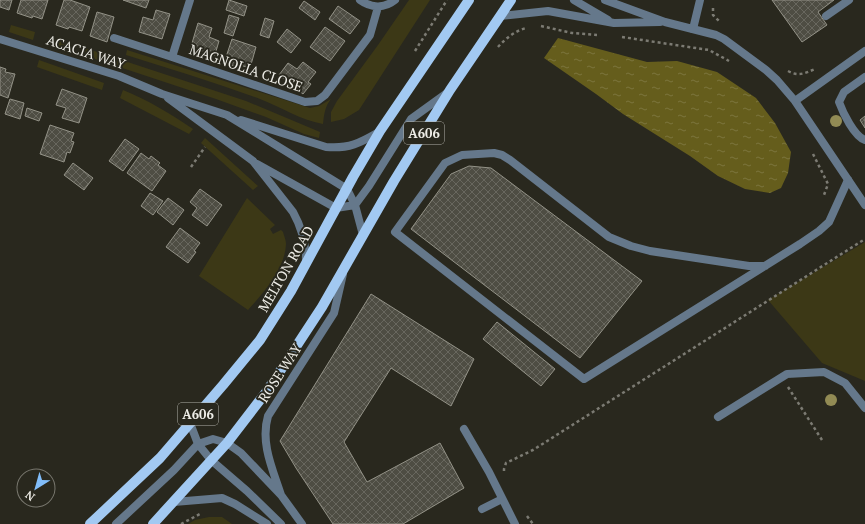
<svg xmlns="http://www.w3.org/2000/svg" width="865" height="524" viewBox="0 0 865 524" font-family="'PT Serif',serif">
  <defs>
    <pattern id="water-ripples" width="26" height="14" patternUnits="userSpaceOnUse"><rect width="26" height="14" fill="#655d1c"/><path d="M2 4q2-2 4 0t4 0M15 11q2-2 4 0t4 0" fill="none" stroke="#7b753d"/></pattern>
    <pattern id="building-cross-hatch" width="8" height="8" patternUnits="userSpaceOnUse"><rect width="8" height="8" fill="#4e4d43"/><path d="M0 0l8 8M0 8l8-8" fill="none" stroke="#68675e"/></pattern>
  </defs>
  <rect width="100%" height="100%" fill="#29281e"/>
  <path fill="#3c3816" d="M409,0H430L359,110L344,119L331,122V112L337,101L378,45Z
    M11,25L35,32L33,40L9,32Z
    M49,37L75,46L73,52L47,44Z
    M82,47L246,101L320,132L319,138L304,134L266,117L216,99L80,54Z
    M127,50L310,108L319,106L331,99C325,106 324,115 323,124C300,120 281,107 260,99C216,83 171,69 126,55Z
    M39,60L104,83L102,90L37,67Z
    M123,90C148,100 171,114 193,129L189,134L120,98Z
    M205,138L258,186L253,190L201,143Z
    M247,198L275,225L270,229L273,234L281,230L283,232C284,236 286,240 286,244C285,269 264,292 248,310L199,276Z
    M865,242V381L822,363L768,300Z
    M209,517H222L232,524H188L195,520Z"/>
  <path fill="url(#water-ripples)" d="M558,38L647,62L677,61L717,72L756,98L775,123L791,152L788,173L781,188L770,193L745,189L718,176L690,156L623,114L596,94L544,58Z"/>
  <path fill="url(#building-cross-hatch)" stroke="#939287" d="M0,0H12L9,10L0,7Z
    M21,0H48L42,19L33,16L32,18L17,13Z
    M64,0H70L90,7L82,31L69,27L68,29L56,25Z
    M123,0H149L146,8Z
    M229,0L247,6L244,16L226,10Z
    M772,0H834L818,12L827,25L802,42Z
    M304,1L320,12L315,20L299,8Z
    M338,6L360,21L350,34L329,19Z
    M156,10L170,14L162,39L139,32L143,17L153,20Z
    M97,12L114,17L107,42L90,36Z
    M229,15L239,18L233,36L224,33Z
    M265,18L274,21L269,38L260,35Z
    M198,23L212,28L209,37L219,41L214,58L190,50Z
    M325,27L345,41L330,61L310,47Z
    M287,29L301,40L291,53L277,42Z
    M232,39L256,47L250,68L240,65V68L224,63Z
    M303,62L316,72L308,82L311,84L303,94L279,75L288,63L297,69Z
    M0,67L6,69L5,72L15,74L8,98L0,95Z
    M62,89L87,98L79,123L62,118L66,108L56,105Z
    M10,99L24,103L20,119L5,114Z
    M27,108L42,113L39,121L25,116Z
    M865,116V128L860,120Z
    M50,125L74,133L71,141L74,142L70,153L67,152L64,162L40,154Z
    M125,139L139,149L123,171L109,161Z
    M141,153L149,159L151,156L160,163L158,165L166,171L152,191L127,173Z
    M73,163L93,178L84,190L64,175Z
    M469,166L491,168L642,281L580,358L411,229L451,174Z
    M200,189L222,205L207,226L192,215L197,208L190,202Z
    M150,193L163,201L153,215L141,206Z
    M168,198L184,210L173,225L157,212Z
    M180,228L200,243L194,251L196,252L188,263L166,247Z
    M371,294L474,359L451,406L391,368L344,442L367,482L440,443L464,488L403,524H333L296,468L280,441Z
    M497,322L555,369L541,386L483,339Z"/>
  <g fill="none" stroke-linecap="round" stroke-linejoin="round">
    <path stroke="#7c7b73" stroke-width="2.5" stroke-dasharray="3 3" stroke-linecap="butt" d="M713,8V15L720,22
      M541,26L572,33L597,35
      M622,37L709,50L729,61
      M498,47C506,38 515,31 526,28
      M415,51L447,0
      M788,71C799,77 805,73 815,69
      M813,154L828,184L824,195
      M191,167L205,147
      M788,387L822,440
      M504,471V469L506,463L533,450L865,239
      M527,516L533,524
      M181,524L200,514"/>
    <path stroke="#65788b" stroke-width="8" d="M826,16L849,0
      M693,29L700,0
      M865,77L844,92L839,102C843,113 854,136 865,140
      M765,266H749L650,251L631,246L609,237L510,160L502,155L494,153L462,155L445,163L395,232L584,379L800,244L819,231L829,222L848,180
      M718,417L787,374L824,372L845,383L865,408"/>
    <path stroke="#65788b" stroke-width="8" d="M190,0L172,57L305,102L317,101L325,95L370,35L378,7
      M360,0C371,8 384,9 395,0
      M574,0L608,20
      M605,0L665,22L716,35L724,39L766,70L777,80L795,101L865,205
      M500,16L548,11L614,23L660,22
      M114,38L172,57
      M0,39L119,76L162,94L227,115L347,189L355,205L363,235
      M168,98L253,161L293,212C302,228 306,244 306,262
      M795,101L865,51
      M241,120L326,147C349,149 360,143 379,132
      M257,164L336,208L355,205
      M355,205L369,186L411,119L447,93
      M190,423L198,444L211,460L247,491L281,524
      M464,429L489,472L515,524
      M198,444L213,439L227,443L241,453L281,495L302,524
      M281,495C273,470 260,443 268,416L334,313L343,274
      M174,502L222,498L235,504L267,524
      M482,509L502,499
      M116,524L174,470L198,444"/>
    <path stroke="#a2c9f2" stroke-width="10" d="M90,524L160,458L223,385L260,340L291,291L353,177L380,131L469,0
      M153,524L227,443L267,391L322,307L394,181L450,90L511,0"/>
  </g>
  <g fill="#928b54">
    <circle cx="836" cy="121" r="6"/>
    <circle cx="831" cy="400" r="6"/>
  </g>
  <g text-anchor="middle" stroke-width="4" stroke-linejoin="round" paint-order="stroke">
    <g fill="#29281e" stroke="#b3b2ab" stroke-width="1">
      <rect x="404" y="122" width="40" height="22" rx="3"/>
      <rect x="178" y="403" width="40" height="22" rx="3"/>
    </g>
    <g font-size="13" font-weight="bold" fill="#eeede7">
      <text x="424" y="138">A606</text>
      <text x="198" y="419">A606</text>
    </g>
    <g font-size="14" fill="#eeede7" stroke="#29281e">
      <text transform="translate(86 52) rotate(18)" y="5">ACACIA WAY</text>
      <text transform="translate(246 68) rotate(19)" y="5">MAGNOLIA CLOSE</text>
      <text transform="translate(286 269) rotate(-60)" y="5">MELTON ROAD</text>
      <text transform="translate(280 373) rotate(-57)" y="5">ROSE WAY</text>
    </g>
  </g>
  <g transform="translate(36 488) rotate(217)"><circle r="19" fill="#29281e" stroke="#78776e"/>
  <path d="M0-3L7 15L0 10L-7 15Z" fill="#81bdfa"/>
  <text y="-6" font-size="11" font-weight="bold" text-anchor="middle" fill="#eeede7">N</text>
  </g>
</svg>
